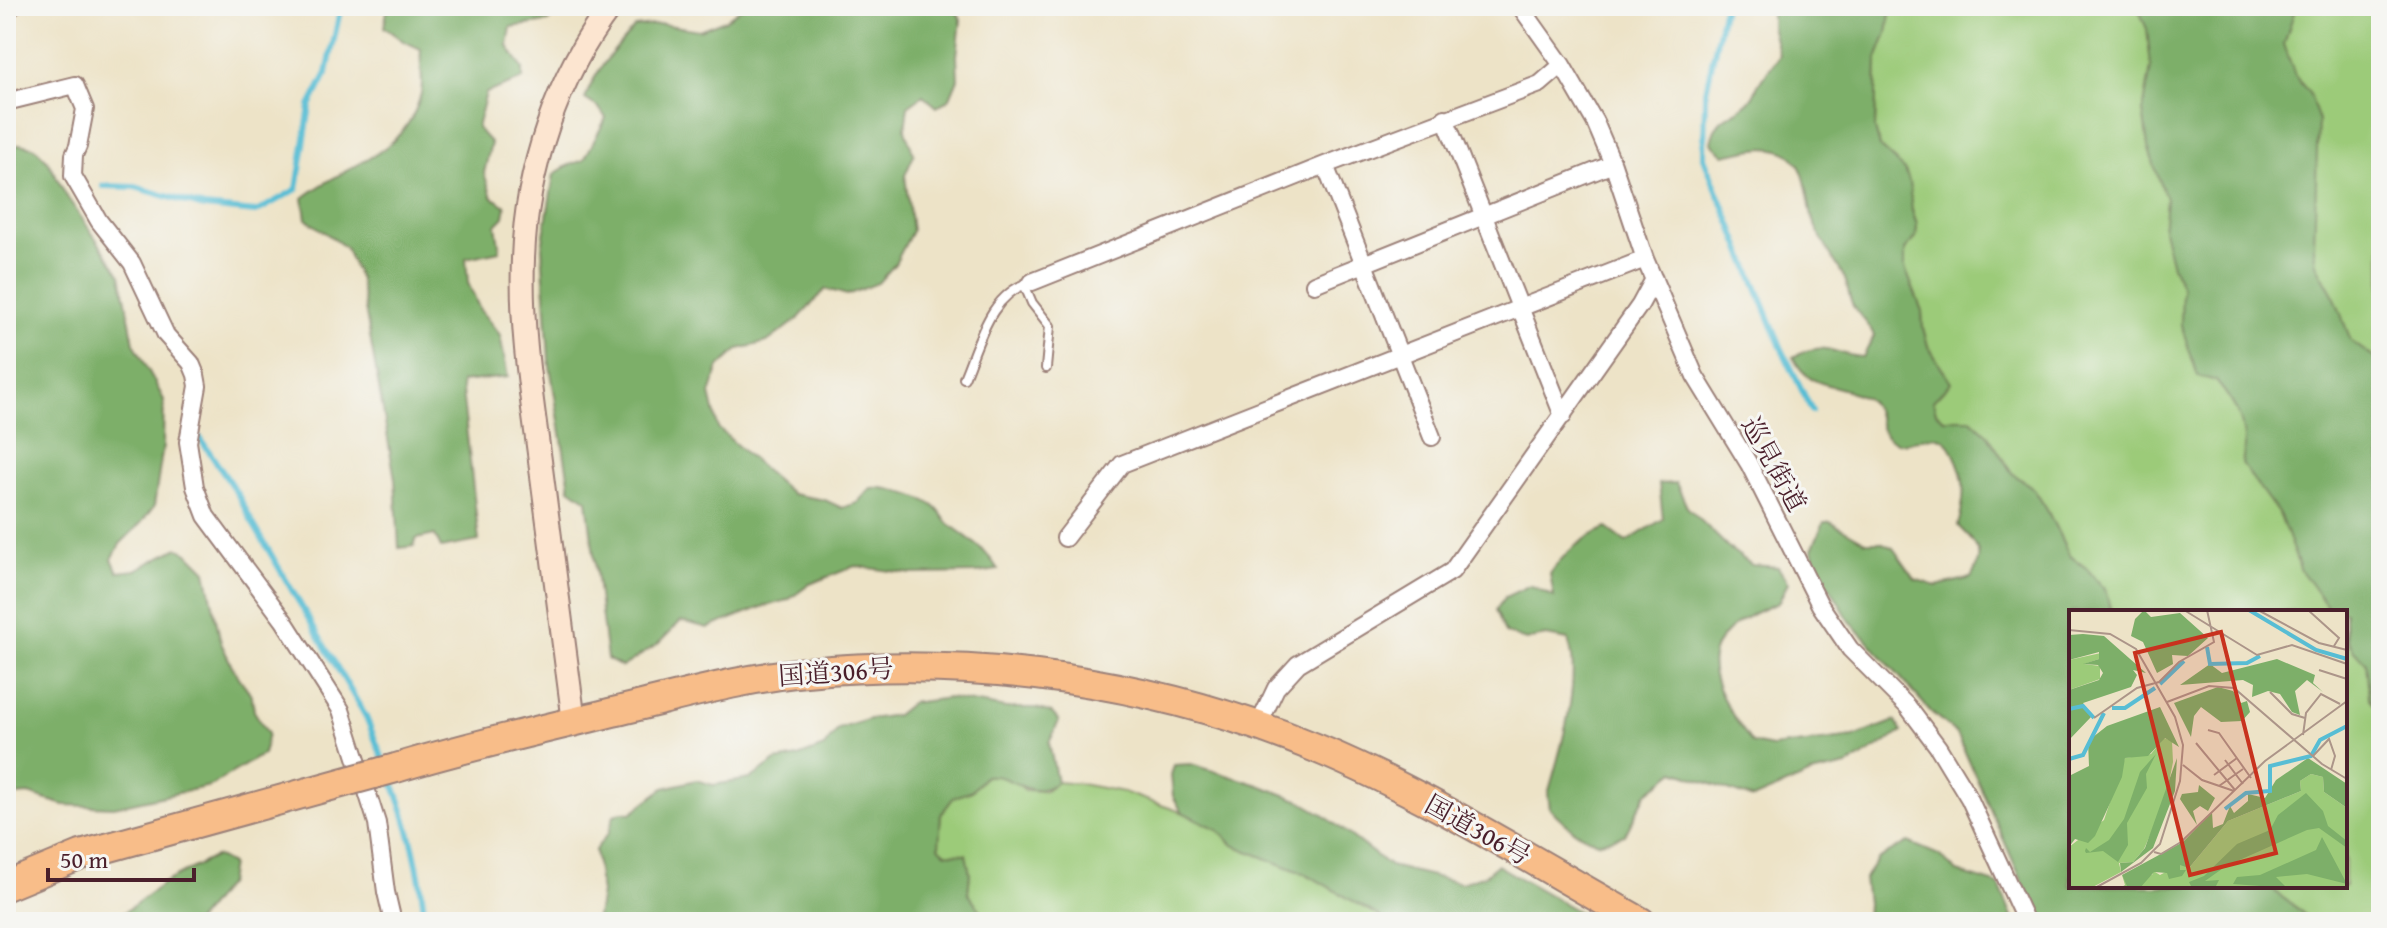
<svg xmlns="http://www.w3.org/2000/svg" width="2387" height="928" viewBox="0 0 2387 928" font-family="'Gentium Book Plus','Noto Serif JP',serif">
  <rect width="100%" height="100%" fill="#f6f6f2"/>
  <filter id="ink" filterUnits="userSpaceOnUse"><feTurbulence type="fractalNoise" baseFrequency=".0125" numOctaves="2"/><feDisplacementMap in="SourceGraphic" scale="16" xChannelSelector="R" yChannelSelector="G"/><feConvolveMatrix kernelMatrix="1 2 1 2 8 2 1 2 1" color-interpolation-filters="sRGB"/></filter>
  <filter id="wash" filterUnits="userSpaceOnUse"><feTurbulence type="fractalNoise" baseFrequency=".006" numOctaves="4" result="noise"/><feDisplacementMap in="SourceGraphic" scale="32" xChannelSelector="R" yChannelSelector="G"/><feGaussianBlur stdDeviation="1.8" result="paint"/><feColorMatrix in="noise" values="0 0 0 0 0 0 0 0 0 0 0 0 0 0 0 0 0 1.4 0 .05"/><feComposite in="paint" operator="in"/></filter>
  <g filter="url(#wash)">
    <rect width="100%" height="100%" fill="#ede3c7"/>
    <path fill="#9ccb79" stroke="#737552" stroke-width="2" d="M1891,6H2381V922H2310C2300,906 2282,901 2270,886H2345V612H2111L2104,589L2086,568L2069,555L2047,510L2033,488L2012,473L1987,434L1971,419H1944L1936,412L1932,401L1951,382L1928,346L1923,328L1922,311L1905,268V250L1916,238L1917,225L1896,161L1880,147L1875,129L1877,59L1887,33Z
      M999,775L1013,780L1025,790L1044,791L1057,782L1081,784L1123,792L1199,818L1217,829L1233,845L1310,876L1389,922H989L968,893L970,873L938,847L941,814L954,797L972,791L985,776Z"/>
    <path fill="#7daf69" stroke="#64674a" stroke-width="2" d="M388,6H552L554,16L548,22L511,27L508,46L523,69V79L486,93L477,128L491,143L484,173L492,197L506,206L504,217L496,225L500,251L466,258L468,283L480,310L500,335L508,377L461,382L479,541L441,548L435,535L416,539L414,546L399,548L395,479L360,280L345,247L306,219L303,198C347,163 407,155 421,93C424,80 419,63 421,49L403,41L384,27Z
      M745,6H954L961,20L957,56L958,79L950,98L937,107L923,95L908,106L905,130L914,155L905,175L912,231L895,264L878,283L847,295L826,289L797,320L767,342L739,349L719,367L710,394L718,428L762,468L792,494L825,500L842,508L857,503L871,488C885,486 925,497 936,508C941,512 943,518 948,523C967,538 986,548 998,570L977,573L912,574L855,566L810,584L788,600L762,607L708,628L681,621L658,644L622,667L607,659L587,500L570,488L549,360L542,247L554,174L567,166L584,160L606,118L599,108L585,99C595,70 615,49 635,27L662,24L699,30L725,20Z
      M1776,6H1891L1887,33L1877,59L1875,129L1880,147L1905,170L1909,181L1912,211L1917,225L1916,238L1905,250V268L1922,311L1923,328L1928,346L1951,382L1933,401L1936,412L1944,419H1971L1987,434L2012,473L2033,488L2047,510L2069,555L2086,568L2105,589L2111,612H2071V886H2270C2282,901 2300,906 2310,922H2040L1957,734L1932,713L1849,620L1830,587L1816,575L1812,549L1824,522H1830L1866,542H1881L1893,548L1915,579L1936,586L1971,578C1986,552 1977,545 1958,526C1965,499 1967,479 1954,454C1950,446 1948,439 1938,437C1921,434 1907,450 1890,439C1874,428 1884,410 1865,398C1837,381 1810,392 1793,357C1828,339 1831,355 1863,357L1874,336C1870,324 1860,317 1853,306C1848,298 1849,286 1844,277C1834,259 1822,243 1814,223C1807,204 1809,169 1790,155C1771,142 1745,151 1724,155L1711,142C1718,111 1734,118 1750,100C1755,95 1756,87 1760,82C1766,73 1773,65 1779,55L1771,26V11Z
      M2137,6H2296L2284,44L2295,76L2309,93L2318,118L2314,248L2316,264L2335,298L2351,341L2381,363V716L2369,697L2366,662C2345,644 2345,639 2345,612H2331L2300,569L2280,516L2242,464C2249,429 2239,408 2216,381L2198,376L2181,325L2182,288L2172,266L2163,230L2166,199L2148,147L2143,111L2151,67L2147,29Z
      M21,144L35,148L48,161L67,197L121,275L134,343L164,400L163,446L154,506L141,523L120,544L112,559L118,572L136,570L177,548L188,553L206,571L221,643L234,670L252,696L254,711L268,734L263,754L210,786L114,807L64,805L28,794L6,796V148Z
      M1676,483L1687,507L1730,549L1752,565L1778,567L1788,583L1778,603C1687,638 1703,676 1752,743L1772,747L1854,737L1895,721L1902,732L1847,766L1811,774L1753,799L1675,771L1646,794L1625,835L1598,843L1574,831L1550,809L1548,794C1559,755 1583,679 1568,640L1546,636L1526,640L1505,633L1496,610L1505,597L1530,585L1554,597L1550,574C1565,552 1582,538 1607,528L1626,542L1663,519L1659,484Z
      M948,698L1006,708H1036L1052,713L1059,721L1049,743L1057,782C1024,804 1018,773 985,776L972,791L954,797L941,814L939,847L946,853L966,854L970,873L968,893L989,922H596L601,893L595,850L609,832L614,815L621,812L631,813L664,788L696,780L713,785L750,779L776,761L798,757L824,747L838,729L870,719L896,715L911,703Z
      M1191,764L1259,785L1298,800L1321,813L1390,866L1461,883L1485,875L1497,865L1596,922H1389L1310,876L1233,845L1217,829L1182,812L1173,796L1171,775L1174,765Z
      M1908,842L1939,855L1957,872L1999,885L2014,922H1866L1867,903L1864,879L1878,859Z
      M216,856L231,864L228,883L196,922H108L118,917L165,882Z"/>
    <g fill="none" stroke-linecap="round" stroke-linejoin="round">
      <path stroke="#57bdd4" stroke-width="6" d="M1724,6L1705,96L1704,158L1781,347L1812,411
        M103,186L135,187L204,207L256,212L297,189L310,106L327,73L341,6
        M200,438L238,495L251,520L366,717L385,764
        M391,778C410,824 421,873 425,922"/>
    </g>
  </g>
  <g filter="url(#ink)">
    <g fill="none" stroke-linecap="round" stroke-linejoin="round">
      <defs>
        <path id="lane" d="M1024,284L1032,303L1050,326L1046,368
          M964,378C979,343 990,292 1032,282"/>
        <path id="street" d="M1520,6L1562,65L1595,122L1613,164L1645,259L1695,376L1749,464L1820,605L1850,649L1908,707L1938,747L1969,798L2026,922
          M6,12L13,6
          M6,102L75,85L85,109L78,146L74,155L73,176L99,221L132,263L166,335L191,363L196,375L198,386L188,442L195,487L206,516L284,621L341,710L377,823L386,892L393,922
          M1445,118L1563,416
          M1325,165L1432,437
          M1032,282L1325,165L1540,84L1562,65
          M1314,284L1613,164
          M1065,538L1122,464L1645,259
          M1258,726L1276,688L1298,664L1452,571L1640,305L1654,279"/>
        <path id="secondary" d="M574,722C563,640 553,558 542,476C533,405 520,332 523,259C526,171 557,76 611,6"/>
        <path id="highway" d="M396,768C468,746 541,730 613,712C677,697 741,678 806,672C980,656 1155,681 1316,748C1429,795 1534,862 1641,922
          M6,886L81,855L352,780"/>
      </defs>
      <use href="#lane" stroke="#9c8179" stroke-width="12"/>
      <use href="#street" stroke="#9c8179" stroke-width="20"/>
      <use href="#secondary" stroke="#9c8179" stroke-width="26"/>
      <use href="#highway" stroke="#9c8179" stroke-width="32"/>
      <use href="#lane" stroke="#fff" stroke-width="8"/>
      <use href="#street" stroke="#fff" stroke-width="16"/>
      <use href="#secondary" stroke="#fce5d0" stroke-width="22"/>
      <use href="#highway" stroke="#f8bd89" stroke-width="28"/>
      <defs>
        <path id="highway-bridge" d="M352,780L396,768"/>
      </defs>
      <use href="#highway-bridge" stroke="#9c8179" stroke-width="32" stroke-linecap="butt"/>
      <use href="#highway-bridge" stroke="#f8bd89" stroke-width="28"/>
    </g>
  </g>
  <g text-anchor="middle" stroke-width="6" stroke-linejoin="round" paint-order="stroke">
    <g font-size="26" fill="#4a1f2b" stroke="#f6f6f2">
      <text transform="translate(1774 464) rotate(61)" y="9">巡見街道</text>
      <text transform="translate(836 672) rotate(-4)" y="9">国道306号</text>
      <text transform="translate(1478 830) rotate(29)" y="9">国道306号</text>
    </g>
  </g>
  <g transform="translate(2069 610)">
    <rect width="278" height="278" fill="#ede3c7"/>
    <path d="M32,43L30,49L15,54L31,56V69L0,80V50ZM95,128L103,131L104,152L97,188L75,239L64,252L50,253L52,262L22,278H0V237L35,210L56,148L82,144ZM242,164L254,167L255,182L278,198V278H51L56,275L53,265L59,276L84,264L80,258L86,250L81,259L91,265L114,253L120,258L159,211L232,181L231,171Z" fill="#9ccb79"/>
    <path d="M75,0L82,7L111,3L139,28L119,46L103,45L104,54L88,63L74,32L62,26L66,9ZM14,24L35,26L77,63L64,60L68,65L62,77L14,93L22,107L0,130V80L30,70L34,63L29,55L14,54L30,49V42L0,50V25ZM208,49L246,65L244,73L254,82L238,70L226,81L231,105L223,102L211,84L199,81L183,87L184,75L174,70L111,75L141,54L153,63ZM149,77L164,81L172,93L178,91L181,102L173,111L152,112L132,97L125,106L122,127L105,93ZM91,97L110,137L96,128L79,146L56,148L53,167L26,226L19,233L6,229L0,237V166L20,156L19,131L38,116ZM87,144L77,164L78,178L58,213L59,235L49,252L34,241L17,243L16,241L17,238L21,242L40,230L55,209L71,162ZM108,148L106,181L84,238L52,262L51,253L64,252L76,238ZM239,148L278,174V198L255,182L254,167L242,164L231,171L232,181L159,211L120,258L111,255V260H117L113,266L100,269L98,263L85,262L71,278L58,276L53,265L114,232L143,202L144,218L154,214L161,196L165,203L179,191V184L196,188L207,170ZM130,175L146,188L139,201L131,196L124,201L128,215L111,189L113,184L129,182ZM237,183L254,201L259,216L278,231V238L250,218L238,220L157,256L136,271L150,270L146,278L122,276L120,272L135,266L168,234L201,220L209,205ZM253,227L278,274L238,264L207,267L218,278L164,274L168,267L191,265L247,240Z" fill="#7daf69"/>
    <path fill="none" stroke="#57bdd4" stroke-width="4" d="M180,0L247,40L278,49M138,37L141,54L178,53L191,46M91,74L115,51M43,98H56L86,78M0,99L14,96L25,108M0,149L14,145L35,103M156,199L177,183L201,181V156L242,146L251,130L278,116"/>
    <path fill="none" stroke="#ac9589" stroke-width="2" d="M115,0L188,45L223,35L278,54M189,0L250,33L278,40M239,0L270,28L265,36M0,20L41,24L67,39L106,107L114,135L111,171L91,234L72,253L26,278M250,60L278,69M201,82L223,104L236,108M98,92L140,76L165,78L253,154L278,169M25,108L68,78L90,72L110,52L145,32L138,0M139,120L150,123L182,168M234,125L237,103L252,84L271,94M127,133L166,180M244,146L260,129L266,146L262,160M156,150L174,174M114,155L133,170L165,181M145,165L168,148M150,176L174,159M85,242L92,244L112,232L196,151L278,91"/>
    <path fill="#c8321e" fill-opacity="0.15" stroke="#c8321e" stroke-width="4" d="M152,22L207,243L121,265L66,43Z"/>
    <rect width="278" height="278" fill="none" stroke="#4a1f2b" stroke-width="4"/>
  </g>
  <rect width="2387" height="928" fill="none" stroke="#f6f6f2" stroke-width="32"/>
  <path d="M48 868v12h146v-12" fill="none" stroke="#4a1f2b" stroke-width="4"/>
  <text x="60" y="868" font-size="24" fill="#4a1f2b" stroke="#f6f6f2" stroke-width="6" paint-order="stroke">50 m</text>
</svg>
